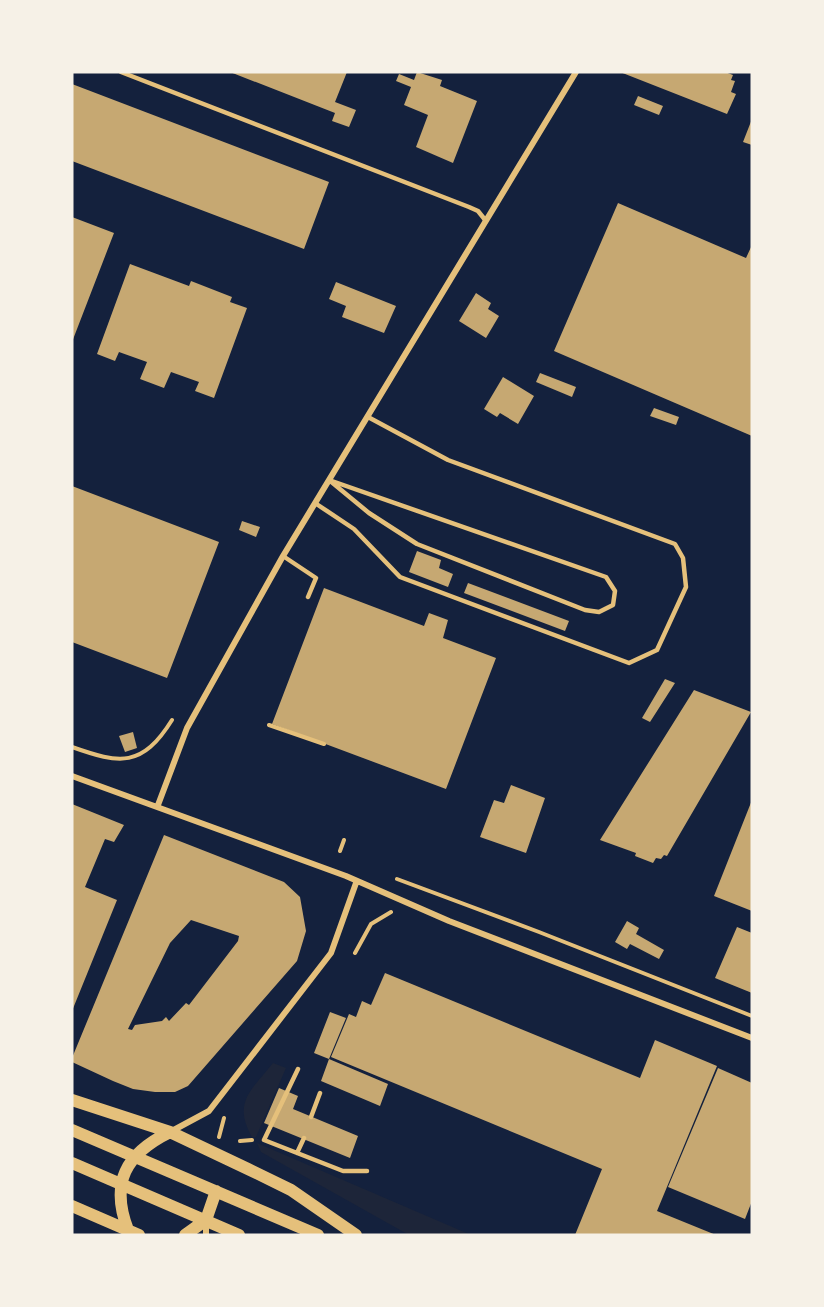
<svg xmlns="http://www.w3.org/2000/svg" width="824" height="1307" viewBox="0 0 824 1307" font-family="Barlow,sans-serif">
  <rect width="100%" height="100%" fill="#14213d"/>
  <path fill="#1d2539" d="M273,1063L286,1068L256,1137H252C232,1102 252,1090 273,1063Z
    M257,1143L471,1235H409L261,1152Z"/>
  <path fill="#c6a872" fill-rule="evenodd" d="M230,72H347L335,102L356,110L349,127L332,121L335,113Z
    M417,72L442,80L440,86L477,101L453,163L416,147L428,115L404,105L411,87L396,81L399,74L414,80Z
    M620,72H725L733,75L731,80L735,81L731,92L736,94L727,114Z
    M72,84L329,182L304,249L72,161Z
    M638,96L663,106L659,115L634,105Z
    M752,119V145L743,142Z
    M618,203L746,258L752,245V436L554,351Z
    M72,217L114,233L72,342Z
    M130,264L189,286L191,281L232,297L230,302L247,308L214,398L195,391L199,382L171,372L164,388L140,379L147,362L119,352L115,361L97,354Z
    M336,282L396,306L384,333L342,317L346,306L329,299Z
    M476,293L491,303L488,309L499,316L486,338L459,321Z
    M540,373L576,387L572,397L536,382Z
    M503,377L534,396L518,424L500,413L497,417L484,409Z
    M654,408L679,417L676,425L650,416Z
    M72,486L219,542L167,678L72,642Z
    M242,521L260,527L256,537L239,530Z
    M417,551L441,560L439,568L453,574L448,587L409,572Z
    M468,583L569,621L565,631L464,593Z
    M324,588L424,626L429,613L448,620L443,638L496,658L446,789L272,724Z
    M665,679L675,683L650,722L642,718Z
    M694,690L751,712L667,856L664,855L661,859L656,858L653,863L635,856L636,853L600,840Z
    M133,732L137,748L125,752L119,736Z
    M511,785L545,798L526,853L480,837L494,800L504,803Z
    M752,800V911L714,896Z
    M72,804L124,825L114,842L105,839L85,887L117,900L72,1011Z
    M164,835L284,882L300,897L306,931L297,961L188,1086L175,1092H155L133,1089L113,1081L72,1062V1058ZM191,920L239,936L238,941L189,1005L186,1003L169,1021L166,1017L162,1021L135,1025L132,1030L128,1029L170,943Z
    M627,921L639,928L636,934L664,950L659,959L630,944L627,949L615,942Z
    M737,927L752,933V993L715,978Z
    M385,973L640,1078L655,1040L717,1066L657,1211L716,1235H575L602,1169L331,1057L349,1014L356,1017L362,1001L371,1005Z
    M330,1012L346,1018L329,1059L314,1053Z
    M329,1059L388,1084L380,1106L321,1081Z
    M718,1068L752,1083V1201L745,1219L668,1187Z
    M279,1088L298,1096L293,1109L358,1136L350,1158L264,1123Z"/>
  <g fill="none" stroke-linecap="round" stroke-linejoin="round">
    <path stroke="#e5c07b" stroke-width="4" d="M269,725L324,744
      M72,747C120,764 142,768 172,720
      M340,851L344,840
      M397,879L539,932L752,1016
      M355,953L371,924L391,912
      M219,1137L224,1118
      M240,1141L252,1140"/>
    <path stroke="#e5c07b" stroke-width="4.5" d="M121,72L469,207L478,211L486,221
      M329,480L606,577L615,591L613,605L599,612L585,610L417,544L369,513Z
      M315,503L354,529L400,577L629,663L657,650L686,587L683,558L675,544L448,460L368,417
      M283,556L316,578L308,597
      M298,1069L264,1140L343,1171H367
      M311,1117L320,1093
      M297,1153L304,1138"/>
    <path stroke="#e5c07b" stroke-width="6" d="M72,776L346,876L449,921L752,1038
      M158,805L187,728L283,556L576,72
      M170,1132L209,1111L331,953L356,883
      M206,1221V1235"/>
    <path stroke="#e5c07b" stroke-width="12" d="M72,1100L170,1132L248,1169L291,1190L356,1235
      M72,1130L318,1235
      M72,1163L239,1235
      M72,1206L139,1235
      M128,1230C110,1183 125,1154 170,1132
      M185,1235L206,1220L216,1191"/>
  </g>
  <rect width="824" height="1307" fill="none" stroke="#f6f1e7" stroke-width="147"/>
</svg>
